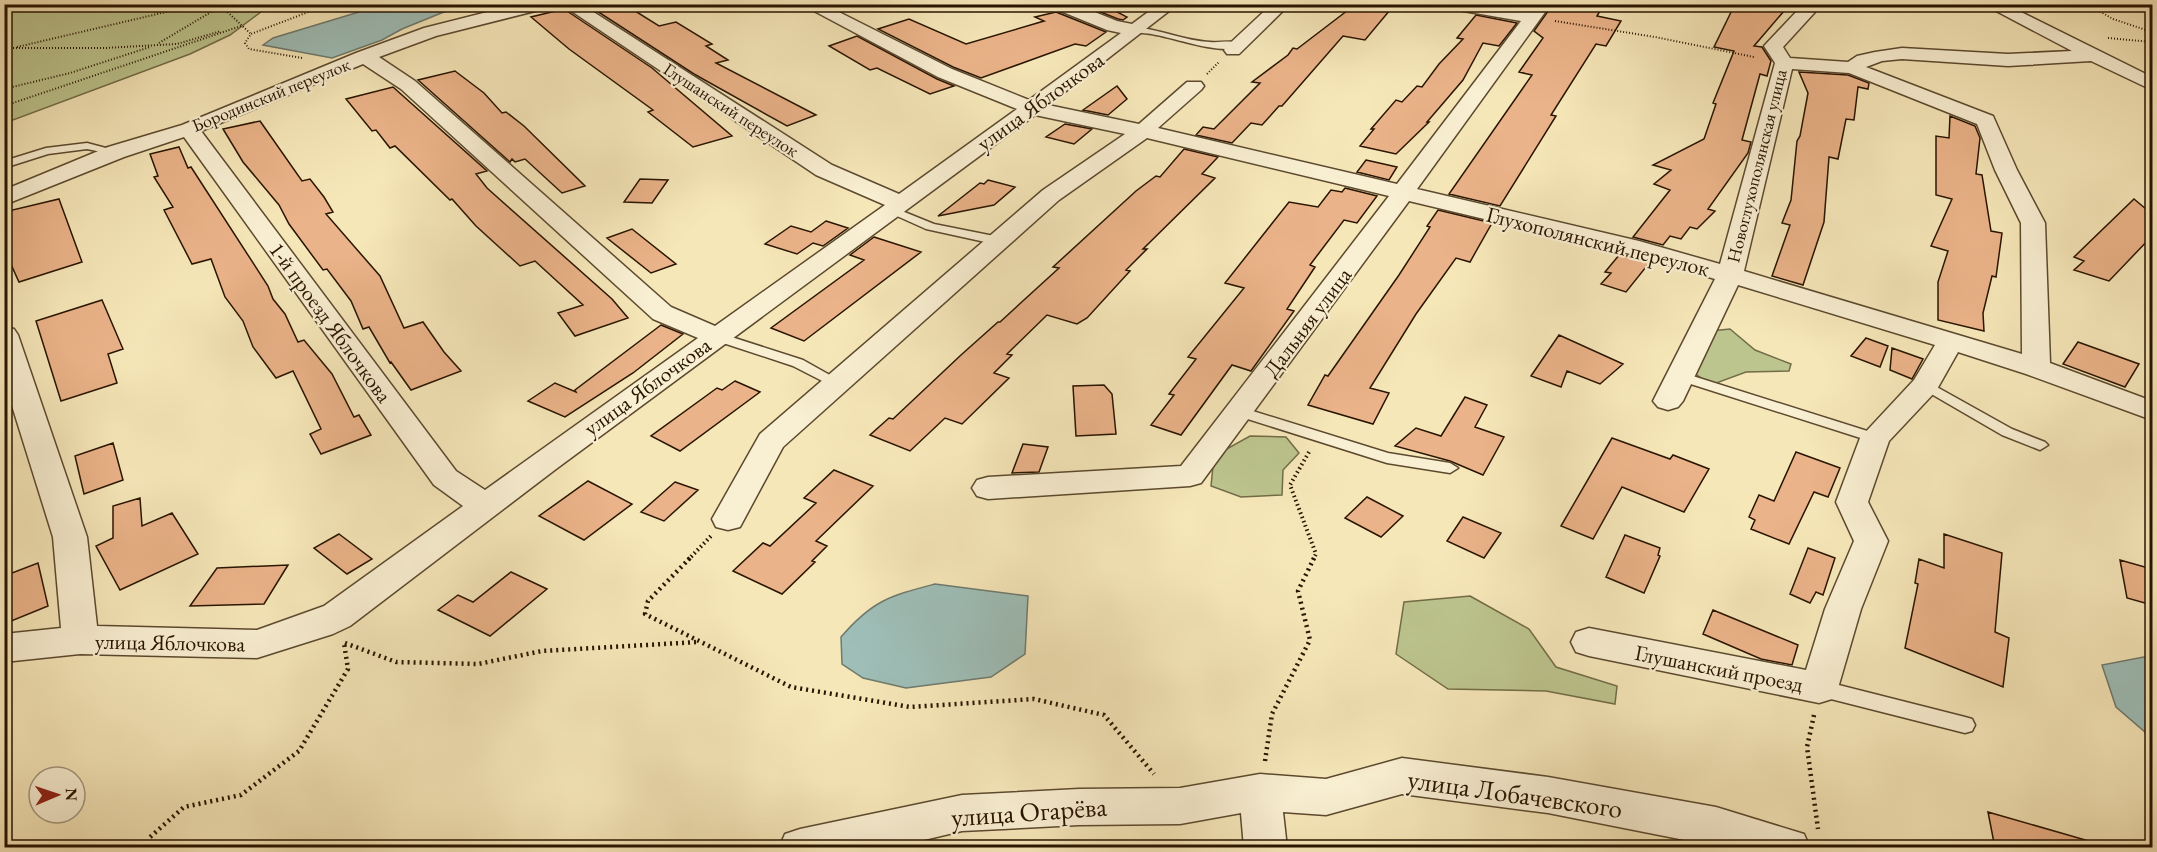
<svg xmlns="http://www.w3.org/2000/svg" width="2157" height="852" viewBox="0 0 2157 852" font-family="'EB Garamond',serif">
  <rect width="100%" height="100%" fill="#f6e7b9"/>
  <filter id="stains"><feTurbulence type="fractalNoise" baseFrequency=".00333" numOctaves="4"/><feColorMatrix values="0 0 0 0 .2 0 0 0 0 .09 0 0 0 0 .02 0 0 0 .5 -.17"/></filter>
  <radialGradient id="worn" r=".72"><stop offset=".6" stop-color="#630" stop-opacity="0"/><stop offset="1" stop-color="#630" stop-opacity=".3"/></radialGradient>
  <path fill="#bdc58e" stroke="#726c47" stroke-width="1.5" d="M267,4L269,6L230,35L190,54L5,123V5Z
    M1730,329L1755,350L1791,364L1789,371L1746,372L1711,385L1690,370L1710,331Z
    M1250,436L1286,437L1299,453L1283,470L1282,495L1241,497L1211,486L1214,456Z
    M1470,596L1529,629L1556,667L1617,686L1615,704L1546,691L1448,689L1396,654L1404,602Z"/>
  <path fill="#9ebeb7" stroke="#6f7a6e" stroke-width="1.5" d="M382,5H461L402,29L382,40L332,58L263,45L273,38Z
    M935,584L1028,596L1025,654L991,677L906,688L863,678L842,664L841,637C873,600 890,596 935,584Z
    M2149,656H2152V738L2116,707L2102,665Z"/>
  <path fill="#ebb389" stroke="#281400" stroke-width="1.5" d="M586,4H624L659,26L676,22L712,44L706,46L728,60L716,63L816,115L787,126L694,74Z
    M1102,4L1127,17L1123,20L1118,19L1083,5Z
    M1356,4H1395L1365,40L1343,36L1282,106H1279L1262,125L1251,123L1232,143L1196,135L1203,127L1214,129L1260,83L1252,82L1288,55L1293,48L1297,49Z
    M1553,4H1604L1597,16L1621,21L1606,46L1596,44L1551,115L1556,116L1500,206L1449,194L1532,75L1519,72L1543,38L1534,31Z
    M1735,4L1758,7L1760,4H1790L1754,46L1762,47L1771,61L1767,76L1760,74L1742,140L1751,142L1748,153L1708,209L1715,211L1697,229L1690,227L1681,239L1670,236L1663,245L1633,237L1670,190L1654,184L1671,170L1653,165L1704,139L1716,104L1713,103L1734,51L1714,47Z
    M564,9L652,68L732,136L693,147L648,112L653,110L569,49L531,17Z
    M1056,12L1106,32L1086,46L1075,44L981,78L953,67L878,29L909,19L966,44L1044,21L1035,17Z
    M1476,15L1517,23L1499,46L1483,43L1463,80L1427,122H1429L1396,154L1360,146L1374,129H1371L1396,100L1402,102L1417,86L1422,87L1439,64L1463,39L1457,38Z
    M857,36L937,79L954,86L930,94L877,68L870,70L829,46Z
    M455,71L484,93L502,113L506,112L524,126L585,186L562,193L525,159L515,162L512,159L510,162L418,80Z
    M1799,72L1848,75L1869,83L1868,89L1858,87L1854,120L1846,119L1838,159L1829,157L1824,222L1803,285L1772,276L1790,225L1782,223L1791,200L1797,141L1800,136L1808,93Z
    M1117,86L1127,99L1108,115L1083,110Z
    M393,87L487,171L476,174L487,188L612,299L628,318L575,336L558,313L583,305L535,261L520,266L476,226L452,199L450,200L395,146L390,148L376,130L372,131L346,99Z
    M1950,116L1975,126L1980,138L1976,174L1982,175L1991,231L2002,233L1996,277L1992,276L1983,313L1984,331L1938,320V282L1948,251L1931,246L1952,199L1936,195V136L1949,138Z
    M260,121L302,181L310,179L324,197L333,212L326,214L380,276L404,328L423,322L444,352L461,371L411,390L391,362L390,363L369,327L363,329L351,301L327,269L323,270L289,224L279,205L243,162L223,129Z
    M1065,124L1092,129L1074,144L1046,137Z
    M179,147L188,168L191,167L268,286L273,299L285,314L298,342L304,340L332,374L354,417L359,415L371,435L321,454L310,434L321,429L293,371L276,378L253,347L243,321L225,297L211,259L192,264L164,210L173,207L154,177L158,176L150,154Z
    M1184,149L1218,157L1202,174L1215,178L1143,249H1147L1126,270L1130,271L1087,318L1077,324L1047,315L1007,354L1012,355L994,373L1009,378L962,424L945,418L910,451L870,435L889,418L893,419L961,355L998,322H1000L1059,268L1053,267L1136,191L1156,176L1160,177Z
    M1366,160L1397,167L1389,180L1357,172Z
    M640,179L668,180L652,203L624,202Z
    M988,180L1015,187L994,205L938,216L980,183L984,184Z
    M1345,188L1377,196L1357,223L1344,220L1310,265L1315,267L1287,309L1294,311L1251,371L1232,365L1181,435L1151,425L1174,395L1169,394L1196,359L1188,357L1244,288L1225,283L1289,202L1318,207L1331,190L1342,192Z
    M59,199L82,262L19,282L4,249V212Z
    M2134,199L2152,214V236L2109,281L2074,270L2084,261L2074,257Z
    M1438,210L1492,223L1470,262L1456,258L1416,314L1370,388L1389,393L1373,424L1308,405L1325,375L1328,376L1399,275L1430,227L1427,226Z
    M826,221L848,228L823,246L813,243L797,254L765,244L791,226L811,232Z
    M632,229L676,264L651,273L607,238Z
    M874,237L921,252L804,341L771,328L864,260L850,255Z
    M1620,254L1650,262L1626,292L1601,284L1611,273L1605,272Z
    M102,300L123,349L108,354L117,383L61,401L36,321Z
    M661,325L683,334L633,373L565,417L528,401L555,383L576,392L575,390Z
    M1559,335L1623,364L1600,384L1567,371L1561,387L1531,376Z
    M1866,338L1888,346L1880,367L1851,356Z
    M2078,342L2139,364L2125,387L2063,364Z
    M1892,348L1923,359L1912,379L1890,370Z
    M735,381L760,392L680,451L651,436L717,388L722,390Z
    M1104,385L1112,394L1116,434L1076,436L1073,386Z
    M1465,397L1487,405L1475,427L1504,437L1483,475L1450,461L1395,446L1416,428L1441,436Z
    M1612,438L1670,459L1673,455L1709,469L1684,512L1622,487L1593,539L1561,526Z
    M113,443L123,480L84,494L75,456Z
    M1023,444L1048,447L1039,472L1012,473Z
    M1796,452L1840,468L1828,497L1814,492L1789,544L1751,529L1755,520L1749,517L1759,495L1774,501Z
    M834,470L873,486L816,541L827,546L812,561L815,562L782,594L733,571L763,543L770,546L816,503L804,498Z
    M588,481L632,504L584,540L539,516Z
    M675,482L698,490L664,521L641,512Z
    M1367,497L1403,516L1381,537L1345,518Z
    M140,498L142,526L172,513L198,554L120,590L96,546L113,538V506Z
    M1463,517L1501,533L1484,558L1447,541Z
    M339,534L372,559L347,574L314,548Z
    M1944,534L2002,553L1995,632L2009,638L2003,687L1905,648L1918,584L1915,583L1919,559L1944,568Z
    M1625,535L1660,548L1658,555L1660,556L1644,593L1606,577Z
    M1808,548L1835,558L1823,595L1816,592L1810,603L1790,594Z
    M2120,560L2152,569V605L2127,598Z
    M38,563L48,606L4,624V576Z
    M288,565L264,604L190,606L217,568Z
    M511,572L547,589L490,636L438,610L458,595L473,602Z
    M1713,610L1798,645L1792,665L1761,659L1703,634Z
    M1988,812L2089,841L2088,848H1995Z"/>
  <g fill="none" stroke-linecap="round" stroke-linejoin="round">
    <defs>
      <path id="service" d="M1136,27C1161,30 1186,41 1210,42C1220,43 1234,39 1243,45C1225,57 1176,38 1156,35C1148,33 1141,33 1133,32L1132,30Z
        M87,143L121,152L116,155L87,149L48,154L4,168V161L46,148Z
        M892,207L934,224L999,237L1005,241L999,245L926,229L888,212L886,210Z
        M716,332L803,360L844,383L842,386H832L793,366L711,339L709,336Z
        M1680,372L1880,435L1883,438L1875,443L1870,441L1675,379L1673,376L1675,373Z
        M1926,381L2012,429L2045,442L2048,445L2040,450L2002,435L1921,388L1919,385Z
        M1240,407L1388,453L1450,463L1458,468L1450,473L1387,463L1235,415L1233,412L1235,409Z
        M1819,680L1965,717L1972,719L1975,725L1972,731L1965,733L1819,696L1812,693L1809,688L1812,683Z"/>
      <path id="minor" d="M519,4H549L547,8L436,36L379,57L415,81L671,307L715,326L885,205L816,175L561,4H581L832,165L899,194L1017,109L938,77L801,4H823L952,69L1029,100L1121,33L1107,30L1053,8L1051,4H1075L1117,21L1132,24L1159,4H1178L1048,105L1139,124L1187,82H1201L1204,86L1201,90L1158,128L1397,184L1521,21L1452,9L1444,4H1485L1528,12L1534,4H1551L1417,189L1639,241L1720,264L1775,63L1764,46L1797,11L1795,4H1812L1815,12L1783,47L1790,58L1848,62L1857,56L1875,52L1902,48L2008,54L2072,51L1983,4H2005L2152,77V90L2091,61L2008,66L1902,59L1882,61L1866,67L1993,116L2017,170L2045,223L2050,363L2152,401V420L2026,374L1958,352L1936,391L1889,441L1868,502L1888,541L1861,609L1838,688L1832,699L1819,703L1589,656L1576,652L1571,642L1576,632L1589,628L1806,670L1825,609L1854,541L1836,502L1860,438L1914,380L1935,345L1738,285L1683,401L1678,407L1668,410L1658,407L1653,401L1715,279L1623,252L1409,201L1201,483L1190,486L988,499L977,496L972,488L977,480L988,477L1181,466L1389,196L1147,138L1059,200L783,447L740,527L728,530L716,527L712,519L760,434L1043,190L1125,134L1035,115L556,469L350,626L333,634L257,658L80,654L4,662V634L61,628L53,537L4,380V327L14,329L18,335L87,537L97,626L257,630L324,606L463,506L434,485L184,137L124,157L4,205V190L108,147L182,125L356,53L424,28ZM363,64L401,89L653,319L698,338L485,490L456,471L201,131ZM1792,69L1849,73L1977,124L1995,170L2021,223L2022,354L1744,271Z
        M1272,4H1290L1239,54H1227L1224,50L1227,46Z
        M1402,758L1548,777L1716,807L1804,834L1810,848H1725L1548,813L1402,794L1326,815L1283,812L1287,848H1244L1241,813L1180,824L1079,825L962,831L890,848H779L785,834L800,829L962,795L1079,789L1180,788L1260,774L1326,779Z"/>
    </defs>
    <use href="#service" stroke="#5c492e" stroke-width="3"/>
    <use href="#minor" stroke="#5c492e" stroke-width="3"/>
    <path stroke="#281400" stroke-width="2" stroke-dasharray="1 2" stroke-linecap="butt" d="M2087,4L2113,19L2152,32
      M221,6L251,34
      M1555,21L1655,37L1754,57
      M2108,38L2152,42
      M159,43L221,6
      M17,47L200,4
      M4,48H105L177,44L221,31
      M302,58L249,49L245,43L251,34L329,4
      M1207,74L1219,62
      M4,89L70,73L150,47
      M4,106L241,26"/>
    <path stroke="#281400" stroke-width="4" stroke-dasharray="1.5 3" stroke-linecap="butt" d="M1309,452L1290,485L1316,554L1313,560
      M688,560L711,536"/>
    <path stroke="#281400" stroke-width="4.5" stroke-dasharray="2 4" stroke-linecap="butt" d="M690,558L648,601L645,614L791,687L910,707L1034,699L1104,715L1154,774
      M345,643L396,662L478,664L542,651L698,642
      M1814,715L1807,747L1818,829
      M1265,761L1272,714L1310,640L1298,591L1314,558
      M152,848L149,838L184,807L241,795L299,751L348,669L344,643"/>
    <use href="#service" fill="#f9efd2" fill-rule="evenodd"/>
    <use href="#minor" fill="#f9efd2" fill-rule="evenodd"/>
  </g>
  <g text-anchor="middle" stroke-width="4.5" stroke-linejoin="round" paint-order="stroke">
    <g font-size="18" fill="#281400" stroke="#f9efd2">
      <text transform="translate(271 95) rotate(-22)" y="6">Бородинский переулок</text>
      <text transform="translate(731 110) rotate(33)" y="6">Глушанский переулок</text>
      <text transform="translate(1757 166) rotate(-76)" y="6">Новоглухополянская улица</text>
    </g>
    <g font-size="22" fill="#281400" stroke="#f9efd2">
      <text transform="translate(1040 101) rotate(-36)" y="8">улица Яблочкова</text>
      <text transform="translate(1598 241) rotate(14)" y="8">Глухополянский переулок</text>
      <text transform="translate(331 322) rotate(54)" y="8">1-й проезд Яблочкова</text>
      <text transform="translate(1307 322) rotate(-53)" y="8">Дальняя улица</text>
      <text transform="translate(647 386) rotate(-36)" y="8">улица Яблочкова</text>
      <text transform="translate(170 642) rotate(1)" y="8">улица Яблочкова</text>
      <text transform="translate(1719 668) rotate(11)" y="8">Глушанский проезд</text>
    </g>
    <g font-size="27" fill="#281400" stroke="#f9efd2">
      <text transform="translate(1515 794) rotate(8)" y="9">улица Лобачевского</text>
      <text transform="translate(1029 812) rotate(-4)" y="9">улица Огарёва</text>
    </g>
  </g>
  <rect width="2157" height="852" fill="none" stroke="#f6e7b9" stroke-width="24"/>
  <rect x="6" y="6" width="2145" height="840" fill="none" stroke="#281400" stroke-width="3"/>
  <rect x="12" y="12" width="2133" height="828" fill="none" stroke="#281400" stroke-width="1.5"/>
  <g transform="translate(57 795) rotate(88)"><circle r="28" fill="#f9efd2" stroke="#a5977e" stroke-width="1.5"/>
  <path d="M0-4.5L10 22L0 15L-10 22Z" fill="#8f2418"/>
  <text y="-9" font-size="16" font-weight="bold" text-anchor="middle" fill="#281400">N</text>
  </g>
  <rect width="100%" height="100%" filter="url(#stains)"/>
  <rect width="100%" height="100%" fill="url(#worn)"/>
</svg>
